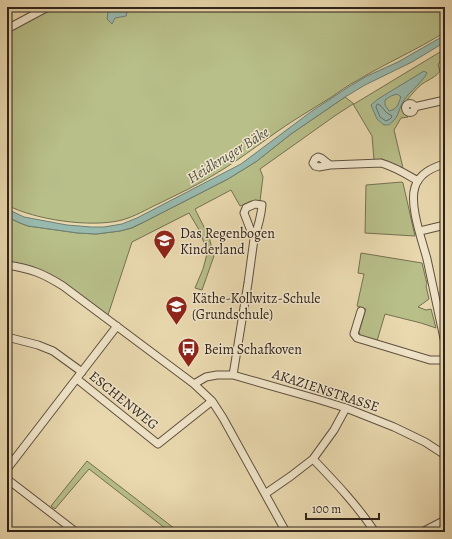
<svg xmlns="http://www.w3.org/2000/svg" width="452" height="539" viewBox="0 0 452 539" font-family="Alegreya,serif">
  <rect width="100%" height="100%" fill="#ead9af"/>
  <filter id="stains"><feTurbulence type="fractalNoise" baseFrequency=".005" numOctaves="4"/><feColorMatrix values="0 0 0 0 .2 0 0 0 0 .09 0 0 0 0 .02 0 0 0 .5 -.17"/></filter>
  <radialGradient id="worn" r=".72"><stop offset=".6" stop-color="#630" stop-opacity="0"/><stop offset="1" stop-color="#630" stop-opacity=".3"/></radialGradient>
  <path fill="#b8bf89" stroke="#747152" d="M55,7H102L103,10L107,9L108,13L115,18L118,16L124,11L122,7H445V32C417,50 386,63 358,80C348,85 339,92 330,98C319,105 307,112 296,119C269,136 244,157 217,173C198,185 178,194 158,204C145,210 136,216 122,220C92,228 35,220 7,205V33Z
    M445,49V56L442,58L438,65L440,71C436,77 428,80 422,84C418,87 402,104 402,109C403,112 406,115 408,117L401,118L394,130L403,168L382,159L374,160L372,136L353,104L336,115L260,169L263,177L260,201H251L240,206L231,190L195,209L209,237L214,256L202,290L195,288L203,269L207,254L201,233L189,213L132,242L108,315L49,274C36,267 22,265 7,262V217L20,223L28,226L78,233L96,234L120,231L132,228L144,222L228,179L257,161L291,134L345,97L354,104Z
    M402,182L403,183L415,236L365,233L366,185Z
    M361,253L422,263L427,284L426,286L429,299L418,307L426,310L431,309L436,328L421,323L385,314L377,341L361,337L359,332L366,309L357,306L364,274L358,273Z
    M87,461L179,532H170L89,469L55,509L51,506Z"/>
  <path fill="#98baae" stroke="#6e7e73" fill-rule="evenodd" d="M102,7H122L124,11L127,12L126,16L115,18L112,24L107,19L108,13L107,9L103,10Z
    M445,35V42L412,62L365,85L345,97L291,134L257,161L228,179L144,222L131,228L120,231L96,234L78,233L28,226L20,223L7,217V209L24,217L67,225L91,227H104L122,224L137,218L241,164L312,111L350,86L367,76L398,62Z
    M424,71L427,73C421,84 411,90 404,100C399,107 399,117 392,122C390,125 387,125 384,125L377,119L371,105L378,99ZM397,94L401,97C398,104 398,109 389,111L385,105V100L391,96Z"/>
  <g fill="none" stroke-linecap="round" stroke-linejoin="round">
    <path stroke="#646e64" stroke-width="1" d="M378,104C383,106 384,113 391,115L392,117L390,119L386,121L380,117L376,107Z"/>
    <defs>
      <path id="minor" d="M7,29L48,7
        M405.5 108a4.5 4.5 0 1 1 9 0a4.5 4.5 0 1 1-9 0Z
        M414,107L445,100
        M445,164C433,167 419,174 415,187C409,205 422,240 427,259C433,287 439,315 445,343
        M330,165L319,167L315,166L313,163L315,159L318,157L321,158L330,165L381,163C395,167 406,174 418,181
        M420,231L445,225
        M7,265C32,269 42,273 63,286L194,384L212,401L223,418L286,532
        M361,311L354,334L357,338L430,360H441L445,358
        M7,337L38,345L53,351L82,372
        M233,375L248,283L254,239L244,213L246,208L255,204L262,205C261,217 258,227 254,239
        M77,379L158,444L212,401
        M194,384L206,377L217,375H233L317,399L346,408L394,427L425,442L442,453L445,456
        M313,459C335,482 357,505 375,532
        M7,469L117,326
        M7,479L76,532
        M265,494L291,476L313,459L334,430L346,408
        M422,532L445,520"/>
    </defs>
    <use href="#minor" stroke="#5e503f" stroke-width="9"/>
    <use href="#minor" stroke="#f1e6cb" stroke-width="7"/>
  </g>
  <defs>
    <symbol id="school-pin" viewBox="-11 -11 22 30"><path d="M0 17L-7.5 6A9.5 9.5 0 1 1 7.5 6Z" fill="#8f2418" stroke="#f1e6cb"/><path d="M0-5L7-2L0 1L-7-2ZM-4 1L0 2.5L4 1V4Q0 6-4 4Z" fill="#fff"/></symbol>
    <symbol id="bus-pin" viewBox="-11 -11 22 30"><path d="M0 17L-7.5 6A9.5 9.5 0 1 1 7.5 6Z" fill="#8f2418" stroke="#f1e6cb"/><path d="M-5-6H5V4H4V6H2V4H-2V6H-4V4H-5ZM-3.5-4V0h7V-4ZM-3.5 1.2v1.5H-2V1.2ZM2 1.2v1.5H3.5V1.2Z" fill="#fff"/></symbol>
  </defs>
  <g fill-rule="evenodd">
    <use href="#school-pin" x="152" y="228" width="25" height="34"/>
    <use href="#school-pin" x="164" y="294" width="25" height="34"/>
    <use href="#bus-pin" x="176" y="336" width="25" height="34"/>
  </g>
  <g text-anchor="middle" stroke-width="3" stroke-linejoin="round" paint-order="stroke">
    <g font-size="14" fill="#30231a" stroke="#f1e6cb" text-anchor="start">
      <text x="180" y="238">Das Regenbogen<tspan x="180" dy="16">Kinderland</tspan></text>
      <text x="192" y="303">Käthe-Kollwitz-Schule<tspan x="192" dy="16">(Grundschule)</tspan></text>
      <text x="204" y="354">Beim Schafkoven</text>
    </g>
    <g font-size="14" fill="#30231a" stroke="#f1e6cb">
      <text transform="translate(326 390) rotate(18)" y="5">AKAZIENSTRASSE</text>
      <text transform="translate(124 400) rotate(39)" y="5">ESCHENWEG</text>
    </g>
    <g font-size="15" font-style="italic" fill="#4f5046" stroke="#f1e6cb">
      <text transform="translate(228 155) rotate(-32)" y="5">Heidkruger Bäke</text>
    </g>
  </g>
  <rect width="452" height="539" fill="none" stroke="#ead9af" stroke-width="24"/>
  <rect x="8" y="8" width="436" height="523" fill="none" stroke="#30231a" stroke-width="2"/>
  <rect x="12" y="12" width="428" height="515" fill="none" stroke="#30231a"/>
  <path d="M306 513v6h73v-6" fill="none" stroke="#30231a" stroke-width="2"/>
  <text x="312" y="513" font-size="12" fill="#30231a" stroke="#f1e6cb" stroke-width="3" paint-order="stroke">100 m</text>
  <rect width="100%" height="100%" filter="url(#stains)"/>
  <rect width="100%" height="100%" fill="url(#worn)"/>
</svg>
